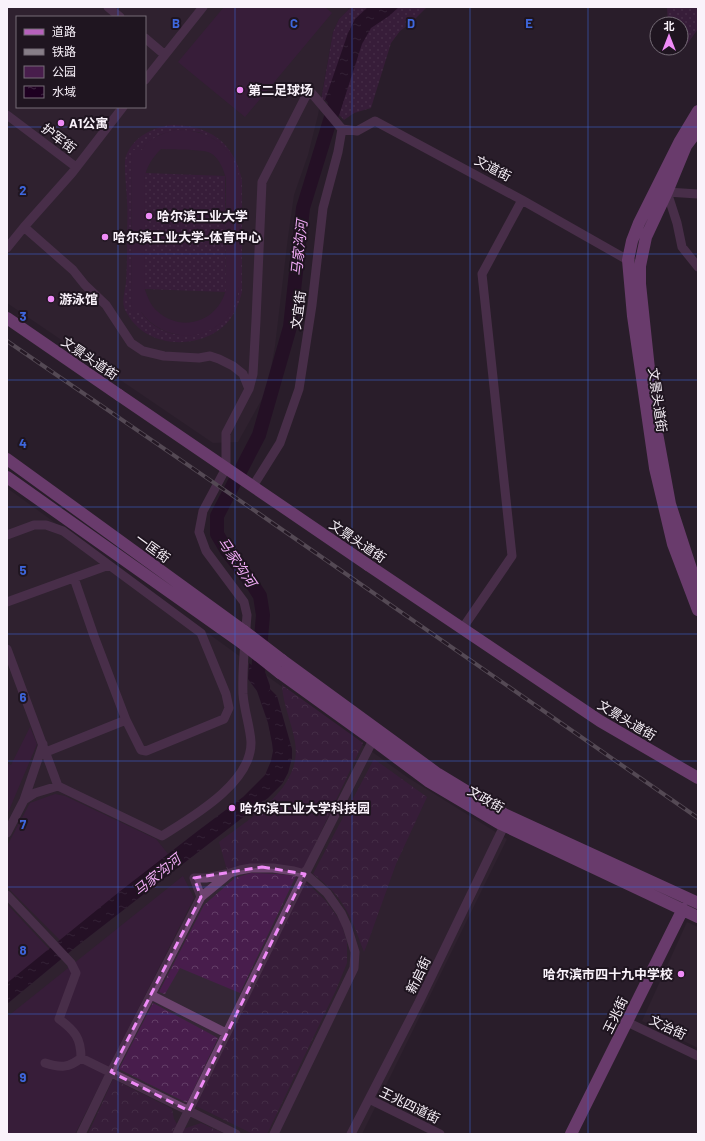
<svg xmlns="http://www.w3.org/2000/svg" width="705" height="1141" viewBox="0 0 705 1141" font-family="Barlow,'Noto Sans SC',sans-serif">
  <defs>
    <pattern id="grass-dots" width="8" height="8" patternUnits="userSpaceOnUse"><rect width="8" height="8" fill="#481d4c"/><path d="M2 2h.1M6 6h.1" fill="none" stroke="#633e67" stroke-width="1.8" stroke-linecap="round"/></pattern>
    <pattern id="forest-crowns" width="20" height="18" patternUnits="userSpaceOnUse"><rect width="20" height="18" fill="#481d4c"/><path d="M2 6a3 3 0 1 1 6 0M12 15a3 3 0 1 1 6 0" fill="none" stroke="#633e67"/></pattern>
    <pattern id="water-ripples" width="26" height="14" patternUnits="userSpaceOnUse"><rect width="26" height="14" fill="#1e0021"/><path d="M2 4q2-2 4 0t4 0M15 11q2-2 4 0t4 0" fill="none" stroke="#3f2642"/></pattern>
  </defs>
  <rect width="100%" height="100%" fill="#291e2a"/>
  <path fill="#352636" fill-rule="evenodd" d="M7,7H346L349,9L339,19L333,32L318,115L308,155L294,195L288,237L275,346L267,390L238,442L213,443L7,303ZM17,17H145V107H17Z
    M7,488L407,777L507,839L362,1134H7Z
    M687,922L698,927V1048L642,1021Z"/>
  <path fill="url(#grass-dots)" fill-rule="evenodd" d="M351,7H427L411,23L400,31L391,43L371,108L354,113L344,120L325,100H321L333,32L339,19Z
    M667,7H698V29L685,47H681V24H668Z
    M171,125C209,125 234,142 242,180V292C239,303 235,315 226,324C200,350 148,349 128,315C127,313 124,309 124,307C122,300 125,290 126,283C127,269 127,254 127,240C127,227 128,214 127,201C127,191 123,163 126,156C134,136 152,128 171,125ZM176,130L199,132L214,139L234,163L240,182L238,294C228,339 167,350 141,312H131L132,150H142L159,135Z
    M145,173L225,176L226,292L144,289V179Z"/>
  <path fill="url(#forest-crowns)" d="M282,685L363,743L303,870H227L219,842C250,818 303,788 295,742C292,723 283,705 282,685Z
    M374,759L427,797L396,864L368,942L364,952C351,916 344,897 313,874Z
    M251,873L277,874L296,876L240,993L180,968L165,994L159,992L204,905L235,878Z
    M306,882L326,901L341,922L347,942V963L336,990L267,1134H253L196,1106Z
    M153,1003L218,1038L187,1103L119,1069Z
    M113,1079L172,1109L174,1119L178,1126L174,1134H88Z
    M201,1123L225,1134H181L183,1129Z"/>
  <path fill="#481d4c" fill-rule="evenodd" d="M224,7H325L332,13L245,117L178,62Z
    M176,130C209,129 236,147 240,182C241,195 239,209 239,222C239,243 239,265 239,286C237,298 235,308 227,317C204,344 161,340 141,312H131L132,150H142C148,138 163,133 176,130ZM161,149C173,150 198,149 208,152C218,155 224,170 226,179V289C219,321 182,334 157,311C151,306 148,298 145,290L144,179C147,166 152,158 161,149Z
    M30,727L37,744L7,815V763L11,765Z
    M55,794L65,796L156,839L168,854L60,940L7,887V846L30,803Z
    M183,876L194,898L75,1134H7V1017Z
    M7,904L49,949L7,984Z"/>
  <path fill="url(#water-ripples)" d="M368,7H399L389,16L371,28L362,44L339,115L325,100L348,33L355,19Z
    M249,663L265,675L268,687L277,696L292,749V758L288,773L282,784L268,798L77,946L7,1004V983L119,892L199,830L243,797L265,775L271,761L273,751L272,743L268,723L257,691L248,679Z"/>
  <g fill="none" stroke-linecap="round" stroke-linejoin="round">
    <path stroke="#1e0021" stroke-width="14" d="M263,687L258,673L263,615L260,596L251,582L227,551L217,534V516L259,435L290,327L303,208L339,91"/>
    <path stroke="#6d446f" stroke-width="9" d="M108,7L120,17
      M145,38L165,55
      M145,80L203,7
      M123,107L72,173L24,227L73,270L85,285L106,305L131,343L143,351L164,356L199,358L210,356L219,359L233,366L243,374L249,389
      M7,115L76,167
      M342,129L357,131L375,121L522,200L633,263
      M698,194L667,192L677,223L682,247L698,267
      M7,248L24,227
      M253,486L280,443L299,389L312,305L323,208L338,152L342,129
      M7,535L34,525H46L63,531L201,633L226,694L229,708L224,719L146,751L141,750L126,720L46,752
      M74,578L94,636L126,720
      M7,602L109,565
      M462,629L512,556L482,274L522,200
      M7,649L58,786L162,836C192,817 252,783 251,742C250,726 244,710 243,694C242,668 245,641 247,615L244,602L206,551L199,532L203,511L226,468V433L249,389L253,374L256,320L262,182L309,90L342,129
      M24,800L35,793L58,786
      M7,833L24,800L43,744
      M7,895L71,963L76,973L59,1019C75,1031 81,1038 81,1058C69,1068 60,1068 45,1063
      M201,897L194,878H206L226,874
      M151,995L226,1033
      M627,1022L698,1056
      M81,1058L236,1134
      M369,1099L440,1134
      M81,1134L111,1072L201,897L230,873L240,870L251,868H273L294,871L305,874L310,878L327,893L341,913L347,926L355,952L354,968L274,1134
      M177,1134L305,874L373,740
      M351,1134L419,1002L504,826"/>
    <path stroke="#b661bc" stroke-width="12" d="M698,111L680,141L639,223L632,241L628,260L633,316L655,468L673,544L698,610
      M7,318L119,395
      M653,407L640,284V266L646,237L667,192L686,146L698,130
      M657,433L670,504L698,590
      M7,459L244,631
      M7,477L242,643
      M368,565L600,721L698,778
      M282,660L438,774L504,814L698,903
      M280,673L373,740L428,781L499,823L698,917
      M571,1134L683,909"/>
    <defs>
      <path id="rail" d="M7,341L261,515L698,818"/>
    </defs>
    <use href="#rail" stroke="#877e88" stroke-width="4"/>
    <use href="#rail" stroke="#1f1520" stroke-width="2.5" stroke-dasharray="8" stroke-linecap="butt"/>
    <path stroke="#b661bc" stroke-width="12" d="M119,395L368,565
      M244,631L282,660
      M242,643L280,673"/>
  </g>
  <path d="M0 0H705V1141H0ZM262,867L305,874L189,1111L111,1072L201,897L194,878Z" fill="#291e2a" fill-opacity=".55" fill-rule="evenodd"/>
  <path fill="none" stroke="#ef8bf7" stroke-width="3" stroke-dasharray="8 5" stroke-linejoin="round" d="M262,867L305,874L189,1111L111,1072L201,897L194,878Z"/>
  <path fill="none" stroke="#3e67dd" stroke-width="1" stroke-opacity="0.55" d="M118,7V17M235,7V1134M352,7V1134M470,7V1134M588,7V1134M118,107V1134M7,127H698M7,254H698M7,380H698M7,507H698M7,634H698M7,761H698M7,887H698M7,1014H698"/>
  <g fill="#ef8bf7" stroke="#1f1520" stroke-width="1.5">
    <circle cx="240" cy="90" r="4"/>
    <circle cx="61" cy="123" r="4"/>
    <circle cx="149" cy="216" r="4"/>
    <circle cx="105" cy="237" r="4"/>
    <circle cx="51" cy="299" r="4"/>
    <circle cx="232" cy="808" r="4"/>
    <circle cx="681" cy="974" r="4"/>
  </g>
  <g text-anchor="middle" stroke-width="4" stroke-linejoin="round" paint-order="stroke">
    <g font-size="13" font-weight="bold" fill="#f9f2fa" stroke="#1f1520" text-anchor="start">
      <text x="248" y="95">第二足球场</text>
      <text x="69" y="128">A1公寓</text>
      <text x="157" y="221">哈尔滨工业大学</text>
      <text x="113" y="242">哈尔滨工业大学-体育中心</text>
      <text x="59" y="304">游泳馆</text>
      <text x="240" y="813">哈尔滨工业大学科技园</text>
      <text x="673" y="979" text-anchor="end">哈尔滨市四十九中学校</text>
    </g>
    <g font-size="13" fill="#f9f2fa" stroke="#1f1520">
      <text transform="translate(59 138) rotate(37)" y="5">护军街</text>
      <text transform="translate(493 168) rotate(28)" y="5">文道街</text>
      <text transform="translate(298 310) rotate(-82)" y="5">文宜街</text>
      <text transform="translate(90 358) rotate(34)" y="5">文景头道街</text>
      <text transform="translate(658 400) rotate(82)" y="5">文景头道街</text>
      <text transform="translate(358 541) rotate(34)" y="5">文景头道街</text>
      <text transform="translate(153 548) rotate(36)" y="5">一匡街</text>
      <text transform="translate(627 720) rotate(31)" y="5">文景头道街</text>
      <text transform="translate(486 799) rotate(30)" y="5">文政街</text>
      <text transform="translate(418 975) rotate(-64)" y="5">新启街</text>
      <text transform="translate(615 1015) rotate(-64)" y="5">王兆街</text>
      <text transform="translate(668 1027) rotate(25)" y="5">文治街</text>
      <text transform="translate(410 1105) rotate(26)" y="5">王兆四道街</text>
    </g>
    <g font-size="14" font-style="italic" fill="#f1abf6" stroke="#1f1520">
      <text transform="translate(299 248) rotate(-84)" y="5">马家沟河</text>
      <text transform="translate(237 562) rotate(56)" y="5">马家沟河</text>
      <text transform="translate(157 875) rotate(-39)" y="5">马家沟河</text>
    </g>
  </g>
  <g font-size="13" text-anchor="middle" font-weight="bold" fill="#3e67dd" stroke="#1f1520" stroke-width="4" stroke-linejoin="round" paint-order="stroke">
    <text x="176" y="28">B</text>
    <text x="294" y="28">C</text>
    <text x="411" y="28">D</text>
    <text x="529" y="28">E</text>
    <text x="23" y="195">2</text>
    <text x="23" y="321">3</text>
    <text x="23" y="448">4</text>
    <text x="23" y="575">5</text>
    <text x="23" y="702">6</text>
    <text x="23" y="829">7</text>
    <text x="23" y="955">8</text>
    <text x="23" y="1082">9</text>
  </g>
  <rect width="705" height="1141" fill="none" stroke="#f9f2fa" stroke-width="16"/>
  <rect x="16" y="16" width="130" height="92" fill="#1f1520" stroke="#766d77"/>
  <rect x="24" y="29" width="20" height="6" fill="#b661bc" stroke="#766d77"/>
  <text x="52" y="36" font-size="12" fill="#f9f2fa">道路</text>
  <rect x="24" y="49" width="20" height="6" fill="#877e88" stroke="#766d77"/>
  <text x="52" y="56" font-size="12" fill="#f9f2fa">铁路</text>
  <rect x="24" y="66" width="20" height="12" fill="#481d4c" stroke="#766d77"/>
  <text x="52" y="76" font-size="12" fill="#f9f2fa">公园</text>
  <rect x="24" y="86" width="20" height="12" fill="url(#water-ripples)" stroke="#766d77"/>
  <text x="52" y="96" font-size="12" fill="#f9f2fa">水域</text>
  <g transform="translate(669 36)"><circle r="19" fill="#1f1520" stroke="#766d77"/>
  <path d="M0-3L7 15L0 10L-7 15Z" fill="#ef8bf7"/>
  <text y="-6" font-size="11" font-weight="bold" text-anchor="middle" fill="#f9f2fa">北</text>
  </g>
</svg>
